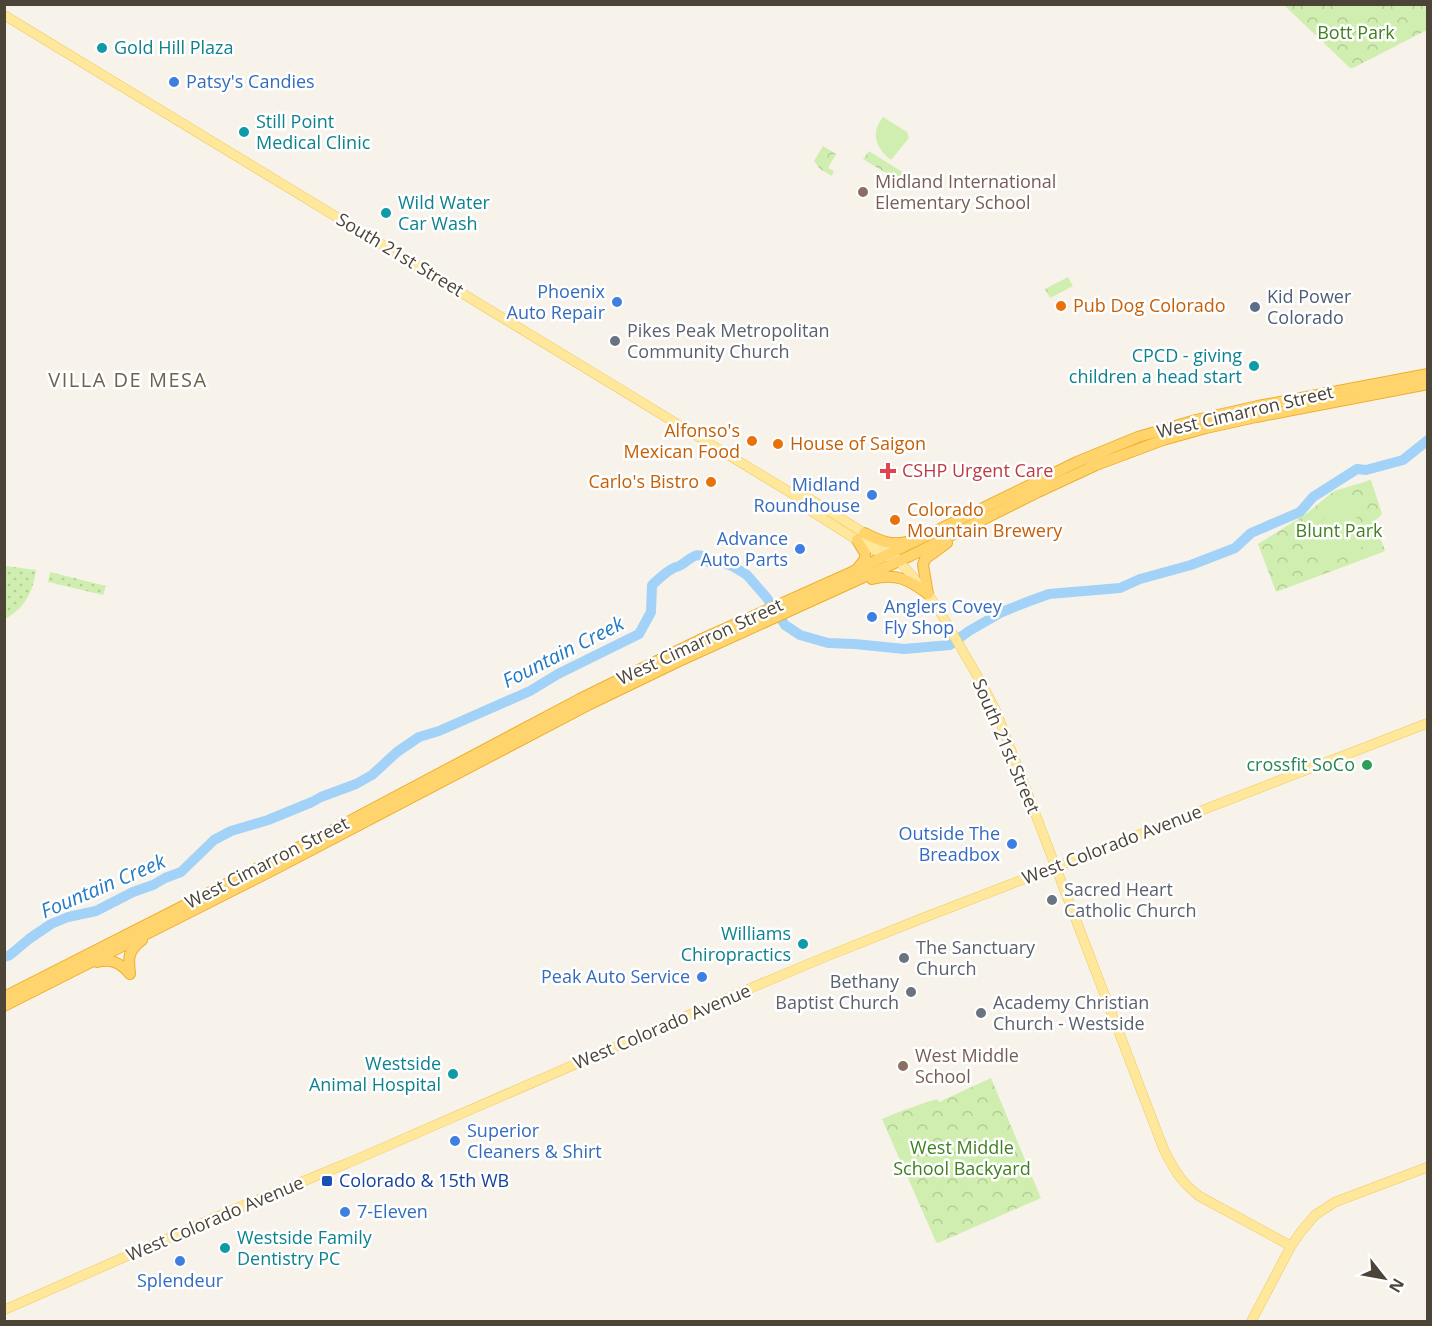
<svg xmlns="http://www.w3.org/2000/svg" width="1432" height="1326" viewBox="0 0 1432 1326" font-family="'Open Sans',sans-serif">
  <defs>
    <pattern id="grass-dots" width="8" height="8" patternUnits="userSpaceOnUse" patternTransform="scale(1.5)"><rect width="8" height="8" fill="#d0eeb0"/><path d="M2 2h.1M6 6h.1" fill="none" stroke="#b4cd98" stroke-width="1.8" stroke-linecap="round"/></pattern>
    <pattern id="park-crowns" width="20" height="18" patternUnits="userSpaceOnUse" patternTransform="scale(1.5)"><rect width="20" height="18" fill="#d0eeb0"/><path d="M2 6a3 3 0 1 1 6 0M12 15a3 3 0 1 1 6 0" fill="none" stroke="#b4cd98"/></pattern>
  </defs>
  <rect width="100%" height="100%" fill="#f7f3eb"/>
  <path fill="url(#grass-dots)" d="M6,566L36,570C33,592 25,608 5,619L4,576Z
    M50,572L106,586L103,595L48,582Z"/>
  <path fill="url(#park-crowns)" d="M1284,5H1427V30L1353,68H1350Z
    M823,146L836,154L828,168L834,171L832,176L820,169L814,161Z
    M869,151L907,175L902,183L863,159Z
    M1068,277L1073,286L1050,298L1045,289Z
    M1371,480L1382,514L1376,520L1375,525L1385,550L1383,552L1276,592L1258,544L1306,514L1334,491Z
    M991,1078L1041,1198L938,1243L936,1242L882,1119C900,1111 918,1105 937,1099L939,1102Z"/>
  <path fill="#d0eeb0" d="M1374,4L1348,18L1341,5V4Z
    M883,117L907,132L909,138L891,160C876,148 870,134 883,117Z
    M1349,502L1367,538L1362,547L1339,559L1319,557L1303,544L1337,503Z
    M914,1124L924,1146L907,1153L897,1131Z
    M998,1128L1001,1129L1016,1163C1001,1185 952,1173 957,1145Z"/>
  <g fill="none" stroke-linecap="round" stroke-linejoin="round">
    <path stroke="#a2d2f8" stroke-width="10" d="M4,957L10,955L29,939L51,924L68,917L96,911L133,892L153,885L165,878L181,872L214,840L231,831L268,820L312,802L321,797L356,784L372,775L397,752L419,737L439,731L530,691L558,674L639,634L651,612L652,585C658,580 664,573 672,569C678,565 674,569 681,565C692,558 698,548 710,563L722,562L734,567L747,575L767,598L785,625L800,635L828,643L855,644L904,649L950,645L969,631L1002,612L1027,602L1049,594L1120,588L1140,579L1191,565L1235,548L1251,533L1300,512L1313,497L1357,469L1366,470L1403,460L1428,440"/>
    <defs>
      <path id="major" d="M4,15L796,496L810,499L864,533L892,553L928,594L940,612L982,684L996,711L1164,1150C1175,1171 1180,1181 1199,1196L1291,1246
        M796,496L802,504L808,509L857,540L888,557
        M4,1310L232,1210L348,1163L739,993L825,957L923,918L1428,723
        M1251,1322L1291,1246L1300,1233L1315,1215L1335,1202L1428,1167"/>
      <path id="highway" d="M864,533C879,540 890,546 906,542
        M857,540L865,553V559L858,568
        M872,579C896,573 908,579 928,594
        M928,594L923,565L925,559L947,543
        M97,962C111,958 121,963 130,974
        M130,974C128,957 128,951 142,940
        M4,997L327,833L580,699L643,668L702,639L852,572L1077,462L1138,437L1196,420L1258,406L1428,374
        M4,1006L275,869L590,704L677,662L910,556L1038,492L1096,465L1163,440L1206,428L1256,417L1428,384"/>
    </defs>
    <use href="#major" stroke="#f0ca5f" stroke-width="10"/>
    <use href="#highway" stroke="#eeaf2d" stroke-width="12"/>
    <use href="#major" stroke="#ffe79b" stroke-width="9"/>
    <use href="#highway" stroke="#ffd46d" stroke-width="10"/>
  </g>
  <g fill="#0f9aa8" stroke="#fff" stroke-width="2">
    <circle cx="102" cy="48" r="6"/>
    <circle cx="244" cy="132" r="6"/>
    <circle cx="386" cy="213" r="6"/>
    <circle cx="1254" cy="366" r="6"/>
    <circle cx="803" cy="944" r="6"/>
    <circle cx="453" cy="1074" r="6"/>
    <circle cx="225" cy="1248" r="6"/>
  </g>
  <g fill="#3f7fe0" stroke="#fff" stroke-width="2">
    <circle cx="174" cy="82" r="6"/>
    <circle cx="617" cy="302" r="6"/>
    <circle cx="872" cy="495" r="6"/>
    <circle cx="800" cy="549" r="6"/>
    <circle cx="872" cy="617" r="6"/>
    <circle cx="1012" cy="844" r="6"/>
    <circle cx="702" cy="977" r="6"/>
    <circle cx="455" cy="1141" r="6"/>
    <circle cx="345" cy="1212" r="6"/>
    <circle cx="180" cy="1261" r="6"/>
  </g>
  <g fill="#8d6e63" stroke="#fff" stroke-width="2">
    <circle cx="863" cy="192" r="6"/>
    <circle cx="903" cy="1066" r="6"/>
  </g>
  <g fill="#e8710a" stroke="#fff" stroke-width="2">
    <circle cx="1061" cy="306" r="6"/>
    <circle cx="752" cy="441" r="6"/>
    <circle cx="778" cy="444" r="6"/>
    <circle cx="711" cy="482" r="6"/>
    <circle cx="895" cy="520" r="6"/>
  </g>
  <circle fill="#5c6f8a" stroke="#fff" stroke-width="2" cx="1255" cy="307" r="6"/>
  <g fill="#6b7280" stroke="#fff" stroke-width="2">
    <circle cx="615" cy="341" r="6"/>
    <circle cx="1052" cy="900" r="6"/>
    <circle cx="904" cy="958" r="6"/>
    <circle cx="911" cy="992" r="6"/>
    <circle cx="981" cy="1013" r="6"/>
  </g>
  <path fill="#e0444e" stroke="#fff" stroke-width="2" d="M885 462h6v6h6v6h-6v6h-6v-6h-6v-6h6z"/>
  <circle fill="#2e9e5b" stroke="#fff" stroke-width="2" cx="1367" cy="765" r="6"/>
  <rect fill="#1a4fb4" stroke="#fff" stroke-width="2" x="321" y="1175" width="12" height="12" rx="3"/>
  <g text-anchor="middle" stroke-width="5" stroke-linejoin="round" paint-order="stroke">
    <g font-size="18" fill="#418022" stroke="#fff">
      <text x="1356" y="39">Bott Park</text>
      <text x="1339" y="537">Blunt Park</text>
      <text x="962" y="1154">West Middle<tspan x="962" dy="21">School Backyard</tspan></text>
    </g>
    <g font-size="18" fill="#0d838f" stroke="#fff" text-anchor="start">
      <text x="114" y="54">Gold Hill Plaza</text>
      <text x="256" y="128">Still Point<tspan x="256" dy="21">Medical Clinic</tspan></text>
      <text x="398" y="209">Wild Water<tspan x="398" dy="21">Car Wash</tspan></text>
      <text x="1242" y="362" text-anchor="end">CPCD - giving<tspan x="1242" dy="21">children a head start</tspan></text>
      <text x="791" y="940" text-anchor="end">Williams<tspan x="791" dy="21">Chiropractics</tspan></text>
      <text x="441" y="1070" text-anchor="end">Westside<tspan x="441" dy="21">Animal Hospital</tspan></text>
      <text x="237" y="1244">Westside Family<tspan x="237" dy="21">Dentistry PC</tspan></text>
    </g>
    <g font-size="18" fill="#366cbe" stroke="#fff" text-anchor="end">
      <text x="186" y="88" text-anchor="start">Patsy's Candies</text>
      <text x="605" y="298">Phoenix<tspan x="605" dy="21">Auto Repair</tspan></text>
      <text x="860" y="491">Midland<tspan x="860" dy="21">Roundhouse</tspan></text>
      <text x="788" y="545">Advance<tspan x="788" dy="21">Auto Parts</tspan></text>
      <text x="884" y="613" text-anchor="start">Anglers Covey<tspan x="884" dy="21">Fly Shop</tspan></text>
      <text x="1000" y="840">Outside The<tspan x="1000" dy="21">Breadbox</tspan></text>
      <text x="690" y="983">Peak Auto Service</text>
      <text x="467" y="1137" text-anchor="start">Superior<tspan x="467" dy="21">Cleaners &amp; Shirt</tspan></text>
      <text x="357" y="1218" text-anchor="start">7-Eleven</text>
      <text x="180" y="1287" text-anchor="middle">Splendeur</text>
    </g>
    <g font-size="18" fill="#785e54" stroke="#fff" text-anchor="start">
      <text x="875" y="188">Midland International<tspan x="875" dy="21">Elementary School</tspan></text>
      <text x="915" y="1062">West Middle<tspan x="915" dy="21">School</tspan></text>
    </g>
    <g font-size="18" fill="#4c4537" stroke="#fff">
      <text transform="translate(400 255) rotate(31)" y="6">South 21st Street</text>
      <text transform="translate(1245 412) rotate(-13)" y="6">West Cimarron Street</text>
      <text transform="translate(700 642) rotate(-25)" y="6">West Cimarron Street</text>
      <text transform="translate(1006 746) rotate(67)" y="6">South 21st Street</text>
      <text transform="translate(1112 845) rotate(-21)" y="6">West Colorado Avenue</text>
      <text transform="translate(267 863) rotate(-27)" y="6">West Cimarron Street</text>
      <text transform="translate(662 1027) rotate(-23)" y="6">West Colorado Avenue</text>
      <text transform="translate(215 1219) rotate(-23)" y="6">West Colorado Avenue</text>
    </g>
    <g font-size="18" fill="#4e5e75" stroke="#fff" text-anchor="start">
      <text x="1267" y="303">Kid Power<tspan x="1267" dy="21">Colorado</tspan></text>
    </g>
    <g font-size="18" fill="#c56008" stroke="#fff" text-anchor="start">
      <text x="1073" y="312">Pub Dog Colorado</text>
      <text x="740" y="437" text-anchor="end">Alfonso's<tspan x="740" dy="21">Mexican Food</tspan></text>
      <text x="790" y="450">House of Saigon</text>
      <text x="699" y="488" text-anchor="end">Carlo's Bistro</text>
      <text x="907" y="516">Colorado<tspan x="907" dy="21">Mountain Brewery</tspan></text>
    </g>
    <g font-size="18" fill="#5b616d" stroke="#fff" text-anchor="start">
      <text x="627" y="337">Pikes Peak Metropolitan<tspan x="627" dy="21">Community Church</tspan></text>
      <text x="1064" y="896">Sacred Heart<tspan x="1064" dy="21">Catholic Church</tspan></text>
      <text x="916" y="954">The Sanctuary<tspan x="916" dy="21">Church</tspan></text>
      <text x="899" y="988" text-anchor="end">Bethany<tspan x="899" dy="21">Baptist Church</tspan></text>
      <text x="993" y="1009">Academy Christian<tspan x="993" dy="21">Church - Westside</tspan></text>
    </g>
    <g font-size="18" fill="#be3a42" stroke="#fff" text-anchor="start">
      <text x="902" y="477">CSHP Urgent Care</text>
    </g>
    <g font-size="18" fill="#27864d" stroke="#fff" text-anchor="end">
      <text x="1355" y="771">crossfit SoCo</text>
    </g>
    <g font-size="18" fill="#164399" stroke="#fff" text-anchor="start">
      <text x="339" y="1187">Colorado &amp; 15th WB</text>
    </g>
    <g font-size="20" letter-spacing="1.5" fill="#70634d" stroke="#fff">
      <text x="128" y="387">VILLA DE MESA</text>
    </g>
    <g font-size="20" font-style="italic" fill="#237ac5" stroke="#fff">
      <text transform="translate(563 652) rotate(-27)" y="7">Fountain Creek</text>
      <text transform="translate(103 886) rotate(-23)" y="7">Fountain Creek</text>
    </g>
  </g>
  <rect width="1432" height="1326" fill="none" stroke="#4c4537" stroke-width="12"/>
  <g transform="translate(1384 1278) rotate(121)" stroke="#ffffff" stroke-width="4.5" paint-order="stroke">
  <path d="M0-4.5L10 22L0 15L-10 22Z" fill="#4c4537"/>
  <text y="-9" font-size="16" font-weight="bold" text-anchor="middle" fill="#4c4537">N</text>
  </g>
</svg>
